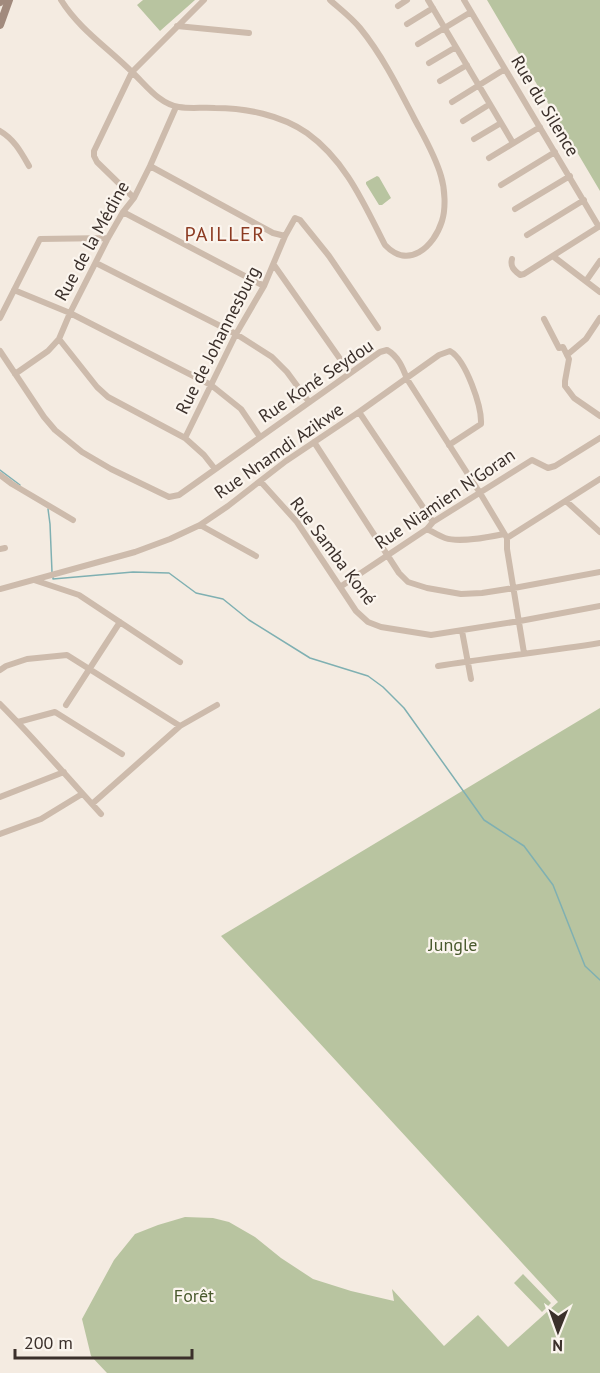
<svg xmlns="http://www.w3.org/2000/svg" width="600" height="1373" viewBox="0 0 600 1373" font-family="'PT Sans',sans-serif">
  <rect width="100%" height="100%" fill="#f4ebe1"/>
  <path fill="#b8c4a0" d="M143,0H195L160,31L137,5Z
    M487,0H600V191Z
    M377,176L379,177L391,198L382,205H379L366,184V182Z
    M600,708V1373H107L91,1356L82,1319L114,1260L135,1234L158,1225L185,1217L213,1218L229,1222L255,1237L281,1258L313,1279L351,1291L394,1301L392,1289L444,1346L478,1315L508,1347L558,1302L221,936Z
    M523,1274L551,1303L542,1312L514,1283Z"/>
  <g fill="none" stroke-linecap="round" stroke-linejoin="round">
    <path stroke="#7fb0b2" stroke-width="1.5" d="M0,470L20,485
      M48,509L50,524L52,572
      M53,577V579L133,572L169,573L196,593L223,599L249,620L310,658L368,676L383,687L404,708L484,820L524,846L553,885L585,966L600,980"/>
    <path stroke="#cdbbac" stroke-width="6" d="M61,0C79,29 108,48 132,72C146,85 159,104 179,107C191,109 203,107 215,108C246,108 281,115 307,133C346,161 364,204 385,245C408,270 434,247 442,221C446,208 445,189 441,176C435,155 424,137 414,118C398,87 382,55 360,28C351,17 340,9 330,0
      M428,0L513,143
      M464,0L599,227
      M398,6L407,0
      M407,24L433,8
      M177,26L249,33
      M418,44L471,12
      M429,63L456,47
      M440,81L467,65
      M452,102L505,69
      M463,121L490,104
      M0,131C14,139 21,152 29,166
      M474,139L501,123
      M489,158L540,127
      M150,166L273,233L285,236
      M501,185L555,152
      M134,198L97,162L94,156V151L132,72L204,0
      M515,209L570,176
      M123,212L264,286
      M527,235L584,200
      M554,257L600,292
      M512,259C510,267 514,270 520,275L524,274L600,226
      M96,263L236,334L272,357L287,372L309,402
      M274,265L350,373
      M586,281L600,261
      M14,290L70,313L211,385L241,409L260,437
      M0,318L40,239L108,238
      M544,319L559,348L563,347L569,359L565,381V386L574,398L600,416
      M59,339L97,387L108,397L185,438L204,455L215,469
      M0,351L44,417L55,430L82,452L111,469L169,497L179,495L380,352L387,350C398,356 403,368 407,379L480,493L507,538V549L524,653
      M567,355L586,339L600,318
      M15,374L48,351L59,339L70,313L108,238L123,212L134,198L150,166L176,107
      M359,412L433,522
      M185,438L236,334L264,286L285,236L295,218L300,220L329,256L378,328
      M314,442L399,573L408,582L427,588L461,594L482,593L514,588L600,572
      M0,475L12,484L73,520
      M261,482L297,522L356,611L368,622L381,627L431,635L520,621L600,606
      M566,501L600,532
      M200,525L256,556
      M427,529C433,532 439,536 445,538C460,543 489,537 504,534
      M507,538L600,479
      M0,549L5,548
      M34,580L79,595L180,662
      M340,587L427,529L433,522L532,460L548,468L555,466L600,438
      M0,589L135,552L170,539L200,525L228,506L286,461L359,412L439,355L450,351C466,360 482,407 481,424L449,445
      M462,631L471,679
      M438,666C492,657 546,652 600,643
      M0,670L6,666L27,659L67,655L180,726L217,705
      M0,704C35,739 67,777 101,814
      M66,705L120,622
      M18,722L55,712L122,754
      M0,797L64,772
      M92,804L180,726
      M0,834L41,819L82,794"/>
    <path stroke="#a18a7d" stroke-width="8" d="M0,2L1,0
      M0,25L9,0"/>
  </g>
  <g text-anchor="middle" stroke-width="4.5" stroke-linejoin="round" paint-order="stroke">
    <g font-size="18" fill="#3b302b" stroke="#fbf5ee">
      <text transform="translate(545 106) rotate(59)" y="6">Rue du Silence</text>
      <text transform="translate(92 241) rotate(-61)" y="6">Rue de la Médine</text>
      <text transform="translate(218 340) rotate(-63)" y="6">Rue de Johannesburg</text>
      <text transform="translate(316 381) rotate(-34)" y="6">Rue Koné Seydou</text>
      <text transform="translate(279 451) rotate(-35)" y="6">Rue Nnamdi Azikwe</text>
      <text transform="translate(445 499) rotate(-34)" y="6">Rue Niamien N'Goran</text>
      <text transform="translate(333 551) rotate(53)" y="6">Rue Samba Koné</text>
    </g>
    <g font-size="18" fill="#4a5a2e" stroke="#fbf5ee">
      <text x="453" y="951">Jungle</text>
      <text x="194" y="1302">Forêt</text>
    </g>
    <g font-size="20" letter-spacing="1.5" fill="#8c3b22" stroke="#fbf5ee">
      <text x="225" y="241">PAILLER</text>
    </g>
  </g>
  <g transform="translate(558 1331) rotate(181)" stroke="#fbf5ee" stroke-width="4.5" paint-order="stroke">
  <path d="M0-4.5L10 22L0 15L-10 22Z" fill="#3b302b"/>
  <text y="-9" font-size="16" font-weight="bold" text-anchor="middle" fill="#3b302b">N</text>
  </g>
  <path d="M15 1349v9h177v-9" fill="none" stroke="#3b302b" stroke-width="3"/>
  <text x="24" y="1349" font-size="18" fill="#3b302b" stroke="#fbf5ee" stroke-width="4.5" paint-order="stroke">200 m</text>
</svg>
